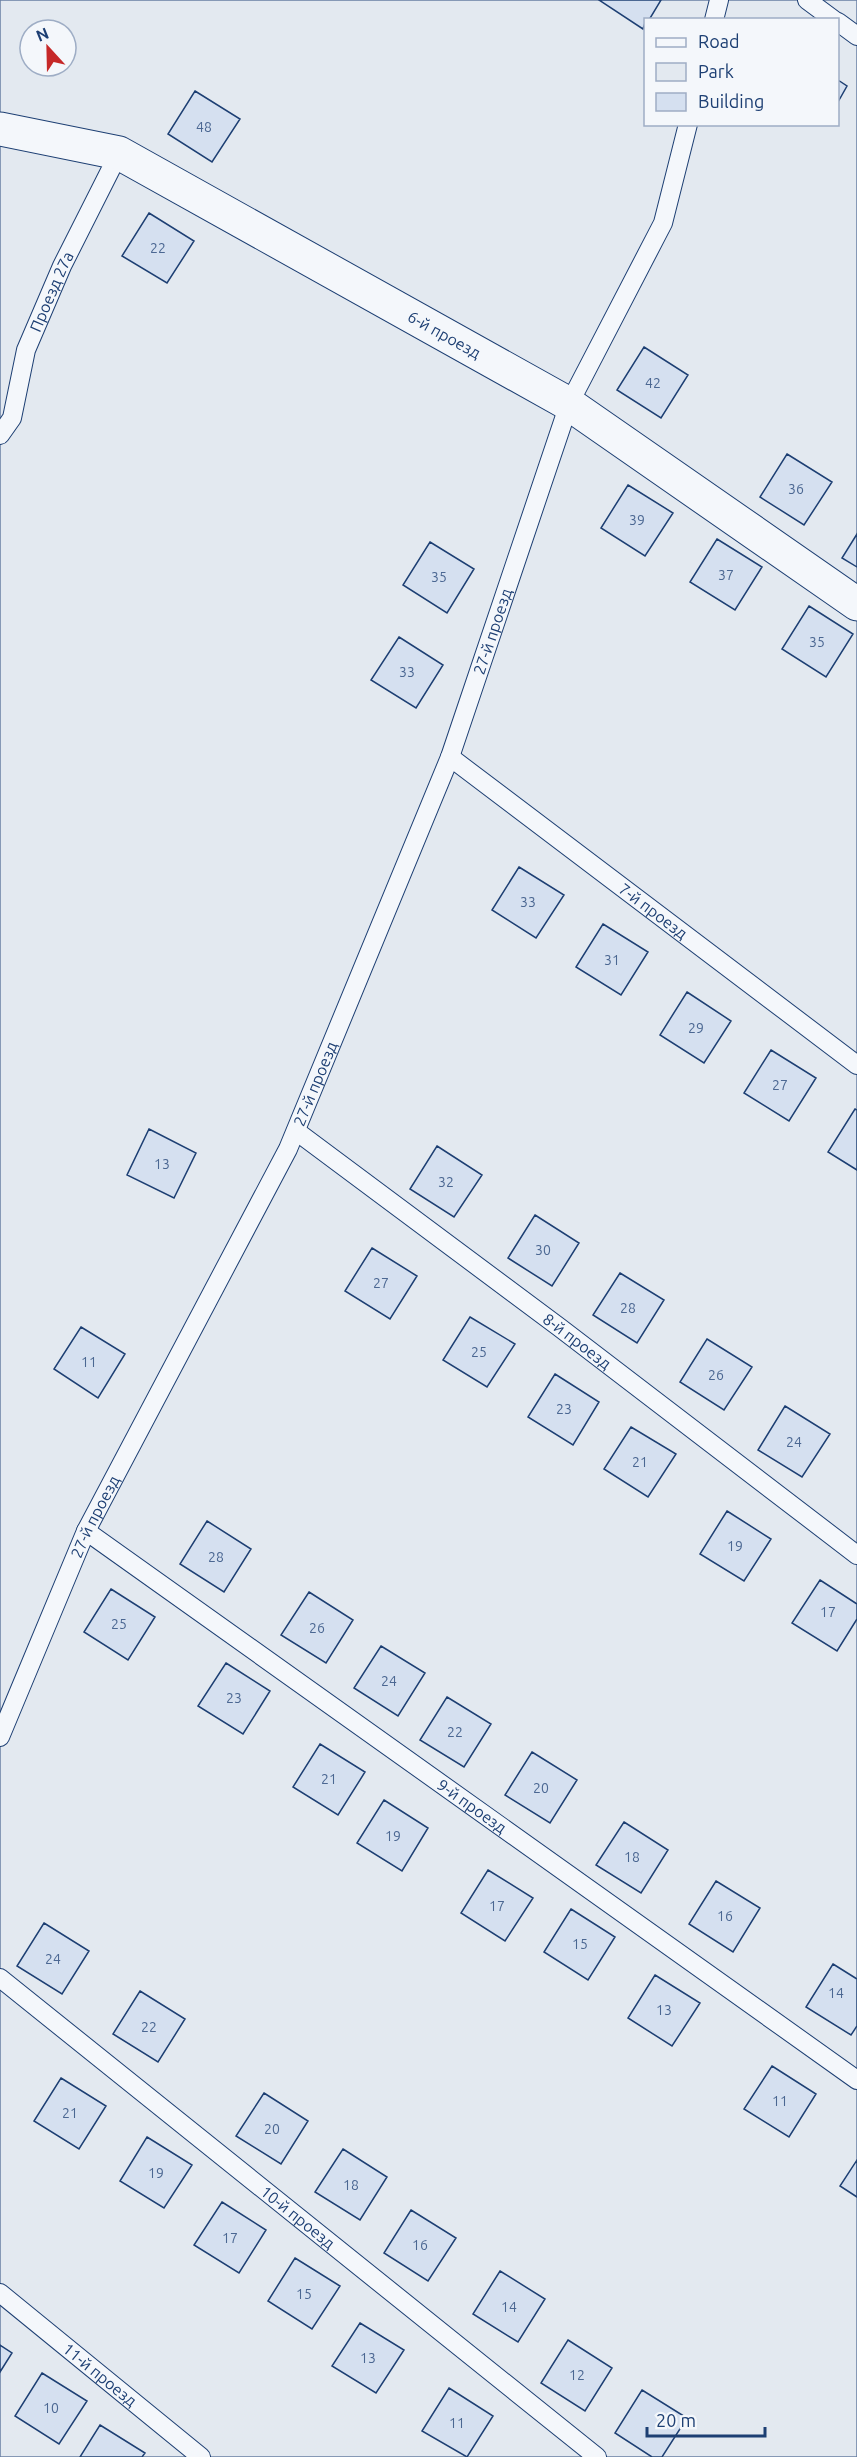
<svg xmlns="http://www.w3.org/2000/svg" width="857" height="2457" viewBox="0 0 857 2457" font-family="Ubuntu,sans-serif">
  <rect width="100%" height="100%" fill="#f4f7fb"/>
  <path fill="#e3e9f0" stroke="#687fa3" stroke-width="1.5" fill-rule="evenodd" d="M0,0H857V2457H0ZM646,20H838V124H646ZM30,30H66V66H30Z"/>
  <path fill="#d5e0f0" stroke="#1d3f73" stroke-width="1.5" d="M599,0H661L649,20H646L643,29Z
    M838,80L847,86L838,102Z
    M195,91L240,119L212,162L168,134Z
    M149,213L194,241L167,283L122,256Z
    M644,347L688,375L661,418L617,390Z
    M787,454L832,482L804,525L760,497Z
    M628,485L673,513L645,556L601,528Z
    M857,534V567L842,558Z
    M717,539L762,567L735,610L690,582Z
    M430,542L474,569L447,613L403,585Z
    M809,606L853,634L826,677L782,649Z
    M399,637L443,665L416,708L371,680Z
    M519,867L564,895L536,938L492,910Z
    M603,924L648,952L621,995L576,967Z
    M687,992L731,1021L704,1063L660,1035Z
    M771,1050L816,1078L789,1121L744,1093Z
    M855,1109L857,1110V1170L828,1152Z
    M149,1129L196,1153L174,1198L127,1175Z
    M437,1146L482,1175L454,1217L410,1189Z
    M535,1215L579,1243L552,1286L508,1258Z
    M372,1248L417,1276L390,1319L345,1291Z
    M620,1273L664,1300L637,1343L593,1315Z
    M470,1317L515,1344L487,1387L443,1360Z
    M81,1327L125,1354L98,1398L54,1369Z
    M707,1339L752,1367L724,1410L680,1382Z
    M555,1374L599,1402L573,1445L528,1417Z
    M785,1406L830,1434L802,1477L758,1450Z
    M631,1427L676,1454L648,1497L604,1469Z
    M727,1511L771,1539L744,1581L700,1554Z
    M207,1521L251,1549L224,1592L180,1564Z
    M820,1580L857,1604V1619L837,1651L792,1623Z
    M111,1589L155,1617L128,1660L84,1632Z
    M309,1592L353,1620L326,1663L281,1635Z
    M381,1646L425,1673L398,1716L354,1688Z
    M226,1663L270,1691L243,1734L198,1706Z
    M447,1697L491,1724L464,1767L420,1740Z
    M320,1744L365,1772L338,1815L293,1787Z
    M532,1752L577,1780L550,1823L505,1795Z
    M384,1800L428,1828L402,1871L357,1843Z
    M624,1822L668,1850L641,1893L596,1865Z
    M488,1870L533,1898L505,1941L461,1913Z
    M716,1881L760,1908L733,1952L689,1924Z
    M571,1909L615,1937L588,1980L544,1952Z
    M44,1923L89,1951L62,1994L17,1966Z
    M833,1964L857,1979V2026L851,2035L806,2007Z
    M655,1975L700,2003L672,2046L628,2018Z
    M140,1991L185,2019L158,2062L113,2034Z
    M772,2066L816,2094L789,2137L744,2109Z
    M61,2078L106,2106L79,2149L34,2121Z
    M264,2093L308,2121L281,2164L236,2136Z
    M147,2137L192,2165L164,2208L120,2181Z
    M343,2149L387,2177L360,2220L315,2192Z
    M857,2160V2197L840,2186Z
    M222,2202L266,2230L239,2273L194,2245Z
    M411,2210L456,2238L428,2281L384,2253Z
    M295,2258L340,2286L312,2329L268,2301Z
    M500,2271L545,2299L518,2342L473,2314Z
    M360,2323L404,2350L376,2393L332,2366Z
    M568,2340L612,2368L585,2411L541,2383Z
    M0,2345L12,2353L0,2372Z
    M42,2373L87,2401L59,2444L15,2416Z
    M449,2388L493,2416L467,2457L422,2431Z
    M642,2390L687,2418L662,2457H652L615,2433Z
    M100,2425L145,2453L142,2457H80Z"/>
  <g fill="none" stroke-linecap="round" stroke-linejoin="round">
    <defs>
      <g id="lane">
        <path d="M807,0L834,20"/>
        <path d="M714,20L719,0"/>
        <path d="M838,22L857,36"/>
        <path id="s1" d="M0,435L12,418L26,350L62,266L119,153"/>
        <path id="s2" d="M450,757L857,1065"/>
        <path id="s3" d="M296,1131L559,1327L857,1555"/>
        <path id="s4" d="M86,1531L857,2080"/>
        <path id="s5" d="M0,1737L86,1531L288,1149L450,757L569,404L663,223L688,124"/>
        <path id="s6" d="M0,1978L597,2457"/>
        <path id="s7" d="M0,2293L201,2457"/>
      </g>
      <g id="street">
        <path id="s8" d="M0,129L119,153L569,404L857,604"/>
      </g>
    </defs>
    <use href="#lane" stroke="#1d3f73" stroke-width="20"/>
    <use href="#street" stroke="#1d3f73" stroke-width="35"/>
    <use href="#lane" stroke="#f4f7fb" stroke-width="18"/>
    <use href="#street" stroke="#f4f7fb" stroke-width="33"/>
  </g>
  <g text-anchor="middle" stroke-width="4.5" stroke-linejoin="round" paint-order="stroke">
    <g font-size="14" fill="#4b6792">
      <text x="204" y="132">48</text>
      <text x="158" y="253">22</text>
      <text x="653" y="388">42</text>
      <text x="796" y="494">36</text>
      <text x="637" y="525">39</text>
      <text x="726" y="580">37</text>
      <text x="439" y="582">35</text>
      <text x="817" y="647">35</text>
      <text x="407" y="677">33</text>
      <text x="528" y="907">33</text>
      <text x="612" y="965">31</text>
      <text x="696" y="1033">29</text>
      <text x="780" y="1090">27</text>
      <text x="162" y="1169">13</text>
      <text x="446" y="1187">32</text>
      <text x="543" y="1255">30</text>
      <text x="381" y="1288">27</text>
      <text x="628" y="1313">28</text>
      <text x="479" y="1357">25</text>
      <text x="89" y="1367">11</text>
      <text x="716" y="1380">26</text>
      <text x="564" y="1414">23</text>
      <text x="794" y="1447">24</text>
      <text x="640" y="1467">21</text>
      <text x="735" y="1551">19</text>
      <text x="216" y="1562">28</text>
      <text x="828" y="1617">17</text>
      <text x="119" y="1629">25</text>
      <text x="317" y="1633">26</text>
      <text x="389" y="1686">24</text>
      <text x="234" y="1703">23</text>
      <text x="455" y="1737">22</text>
      <text x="329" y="1784">21</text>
      <text x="541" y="1793">20</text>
      <text x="393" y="1841">19</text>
      <text x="632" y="1862">18</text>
      <text x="497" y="1911">17</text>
      <text x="725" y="1921">16</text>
      <text x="580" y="1949">15</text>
      <text x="53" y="1964">24</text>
      <text x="836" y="1998">14</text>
      <text x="664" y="2015">13</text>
      <text x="149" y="2032">22</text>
      <text x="780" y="2106">11</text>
      <text x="70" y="2118">21</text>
      <text x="272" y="2134">20</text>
      <text x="156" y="2178">19</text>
      <text x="351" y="2190">18</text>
      <text x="230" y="2243">17</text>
      <text x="420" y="2250">16</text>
      <text x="304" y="2299">15</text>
      <text x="509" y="2312">14</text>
      <text x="368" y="2363">13</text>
      <text x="577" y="2380">12</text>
      <text x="51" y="2413">10</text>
      <text x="457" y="2428">11</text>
    </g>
    <g font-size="16" fill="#1d3f73" stroke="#f4f7fb">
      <text dy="6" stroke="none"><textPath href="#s1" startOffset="154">Проезд 27а</textPath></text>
      <text dy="6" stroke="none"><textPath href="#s8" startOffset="494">6-й проезд</textPath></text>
      <text dy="6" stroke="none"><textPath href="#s5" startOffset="1212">27-й проезд</textPath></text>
      <text dy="6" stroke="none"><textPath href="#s2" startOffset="255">7-й проезд</textPath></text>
      <text dy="6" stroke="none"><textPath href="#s5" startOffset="726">27-й проезд</textPath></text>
      <text dy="6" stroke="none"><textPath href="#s3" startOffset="351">8-й проезд</textPath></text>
      <text dy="6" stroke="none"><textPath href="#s5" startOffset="240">27-й проезд</textPath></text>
      <text dy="6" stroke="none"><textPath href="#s4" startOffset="474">9-й проезд</textPath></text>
      <text dy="6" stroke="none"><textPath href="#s6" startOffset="382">10-й проезд</textPath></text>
      <text dy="6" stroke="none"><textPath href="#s7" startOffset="129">11-й проезд</textPath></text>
    </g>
  </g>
  <rect x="644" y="18" width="195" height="108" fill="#f4f7fb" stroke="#9eadc5" stroke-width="1.5"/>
  <rect x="656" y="38" width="30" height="9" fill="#f4f7fb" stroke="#9eadc5" stroke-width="1.5"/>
  <text x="698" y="48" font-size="18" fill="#1d3f73">Road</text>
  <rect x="656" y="63" width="30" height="18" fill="#e3e9f0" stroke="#9eadc5" stroke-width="1.5"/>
  <text x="698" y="78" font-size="18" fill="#1d3f73">Park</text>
  <rect x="656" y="93" width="30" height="18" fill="#d5e0f0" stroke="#9eadc5" stroke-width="1.5"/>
  <text x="698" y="108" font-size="18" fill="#1d3f73">Building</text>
  <g transform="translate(48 48) rotate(338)"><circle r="28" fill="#f4f7fb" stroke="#9eadc5" stroke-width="1.5"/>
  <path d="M0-4.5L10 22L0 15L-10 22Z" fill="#c62828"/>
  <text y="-9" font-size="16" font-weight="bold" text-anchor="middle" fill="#1d3f73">N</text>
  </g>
  <path d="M647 2427v9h118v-9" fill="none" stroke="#1d3f73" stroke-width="3"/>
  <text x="656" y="2427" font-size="18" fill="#1d3f73" stroke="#f4f7fb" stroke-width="4.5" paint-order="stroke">20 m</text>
</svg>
